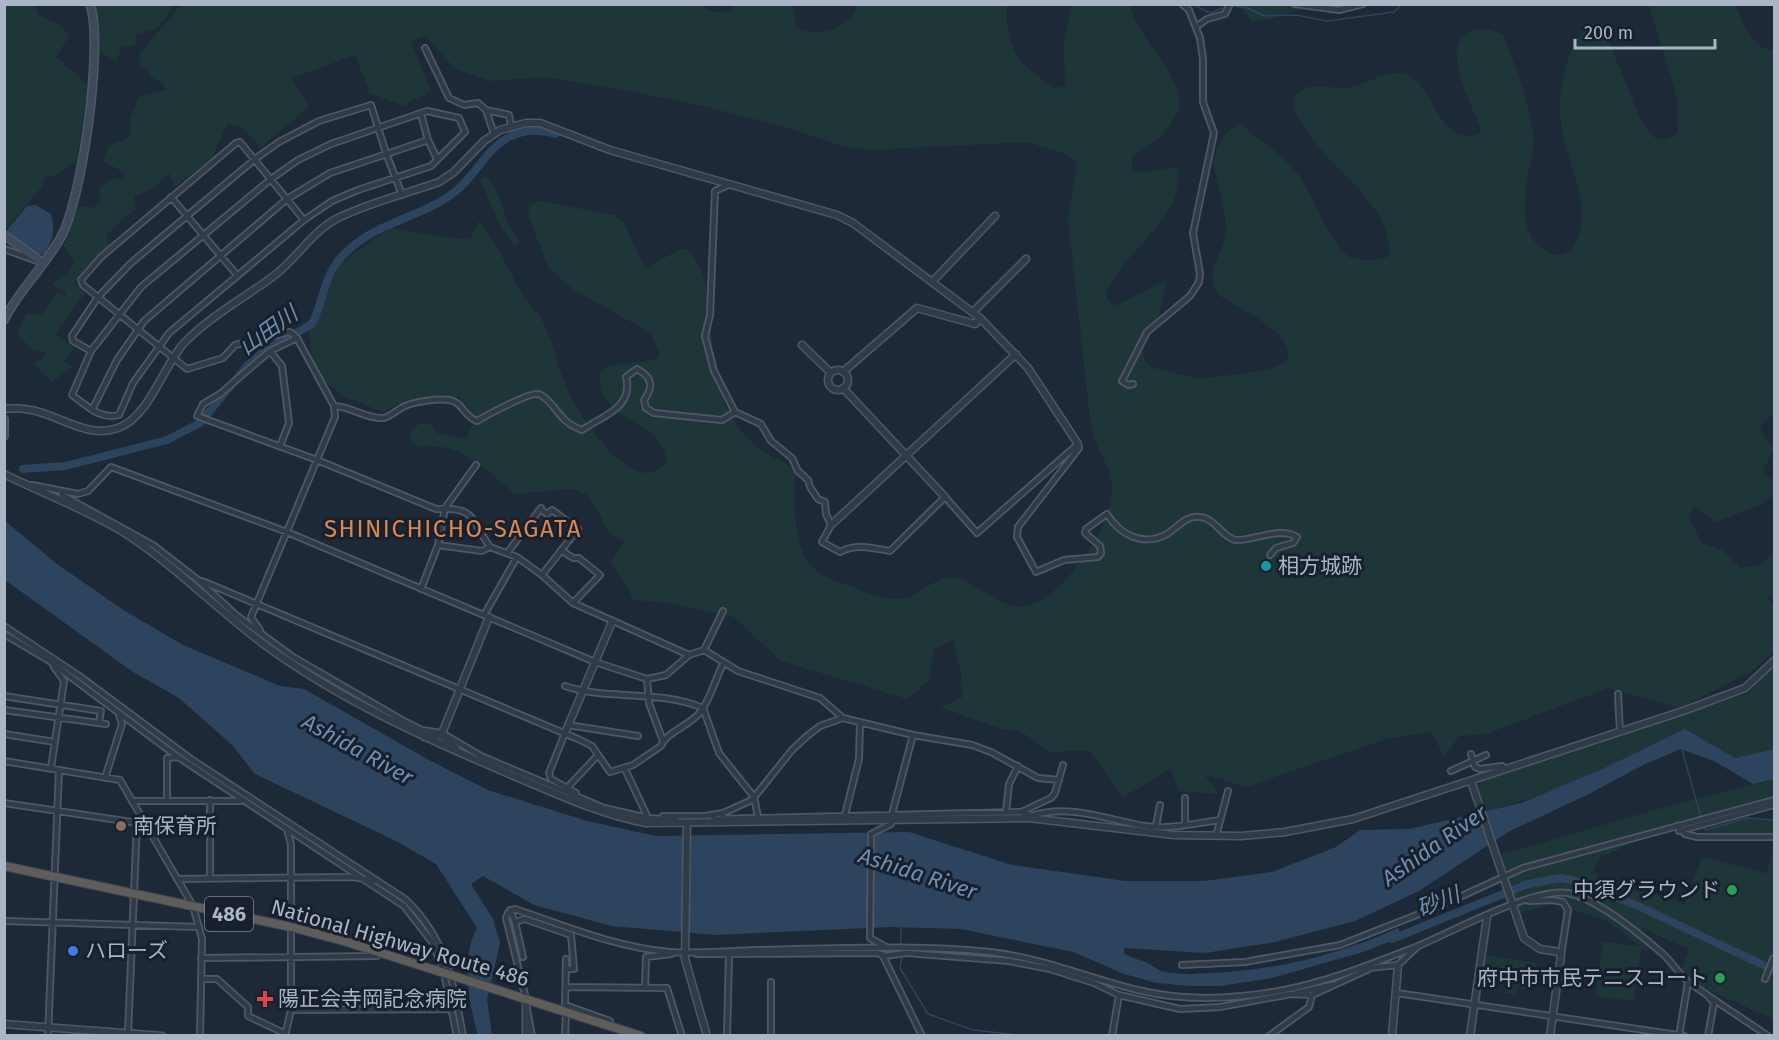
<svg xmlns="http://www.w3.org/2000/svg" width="1779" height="1040" viewBox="0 0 1779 1040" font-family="'Fira Sans','Noto Sans JP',sans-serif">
  <rect width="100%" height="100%" fill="#1d2937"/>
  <path fill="#1f3638" d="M699,4C710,12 716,14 729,12L735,5L792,4L797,28C819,38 851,28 857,5H1007C1004,47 1020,67 1056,88L1065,86L1064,42L1072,5H1130C1139,43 1179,67 1180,108L1165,133L1132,156V170L1137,173L1176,167C1187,210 1140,241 1118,272C1112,281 1107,287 1106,297L1115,306L1166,280L1160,313L1145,338L1143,351L1146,363L1153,368L1199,379L1268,370L1286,362C1298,335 1241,309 1223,298C1202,279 1218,261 1224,242C1226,235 1226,225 1225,218C1223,199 1217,181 1213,163C1215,147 1226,130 1240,124C1262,142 1291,160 1305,185C1319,210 1327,238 1349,257C1364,261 1375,262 1389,256C1390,245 1388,234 1383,224C1377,210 1364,195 1353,183C1341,170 1275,110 1300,91C1312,82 1332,89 1346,88C1362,86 1378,75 1394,73C1435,68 1434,152 1480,133L1481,129C1473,106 1440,49 1467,33C1480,26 1491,29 1503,35C1513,62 1525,89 1530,117C1532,126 1535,140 1533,149C1528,177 1512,232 1545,250C1548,252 1553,255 1557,255C1577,256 1584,225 1582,209C1577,171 1557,136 1560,97C1561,87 1564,76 1566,66C1571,47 1577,32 1596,24L1602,25L1641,121L1655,138L1666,140L1678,133V101L1649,5H1735C1744,24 1750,49 1774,50V419L1771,415L1759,427L1774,449L1763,470L1774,483V494L1761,505L1715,522L1694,506L1688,516L1702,543L1724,551L1740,568L1758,565L1774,553V596L1766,598L1774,605V650L1754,670L1680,708L1609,688L1486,734L1459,736L1444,757L1432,732L1389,738L1246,787L1204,774L1219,794L1178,791L1171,769L1123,797L1089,750L1051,752L1020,731L1001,729L940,707L962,698L961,673L953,640L934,649L928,681L907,699L781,661L734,617L668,603L634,600L611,561L625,542L610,533L588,495L572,489L515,494C487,470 459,440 420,447L410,440L411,430L421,423L431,425L436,433L466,439L475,416L459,397L398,404L383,412L345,397L315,375L308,330L340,263L391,228L445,237L470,239L479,221C497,243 507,267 521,292C527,303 537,311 543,322C554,344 558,369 568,391C580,417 636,503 667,462C662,416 595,426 600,371L608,366L656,360L660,354L651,333L574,290L549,269L528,215L530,205L539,201L615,215L624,223L645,269L680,249L689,250C703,267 707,287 709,310C715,362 713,412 759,448C769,456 783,462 795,469C796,504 788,557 826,577C836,582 849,585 860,590C875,595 892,602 909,597C923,592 938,575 954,578C980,582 996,609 1025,606C1061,602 1115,522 1112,488C1111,466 1100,456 1094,437C1091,429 1090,419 1089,410L1068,218L1077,162L1061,152L1026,142L868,150L843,146L789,128L703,106L644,94L544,77L490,81L455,69L426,36L411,41L431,91L403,106L370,93L355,55L292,78L309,107L260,148L244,128L227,124L212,158L175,187L169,173L152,189L134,197L136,208L106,235L109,246L74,282L85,293L55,334L74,348L63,361L72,367L52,382L32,362L43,359L47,352L33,350L17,334L26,314H42L57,292L65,296L66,293L52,283L68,273L74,262L64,246L79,206L92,208L100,203L99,189L110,179H122L125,173L103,161L108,147L130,136V119L139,96L167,90L162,83L149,76L148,67H141L139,54L181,5Z
    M5,5H35L38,15L58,24L69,36L56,57L88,85L77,161L54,176L44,177L43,185L5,230Z
    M93,5H173C164,23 158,32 137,33L135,40L136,45L122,47L116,61L100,52L97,17Z
    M1239,5H1314L1267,20L1252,21Z
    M486,176C498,190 502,206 508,223C511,231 518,235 519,243L515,246L501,228L480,179Z
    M1774,666V749L1735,758L1685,729C1620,760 1556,794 1486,811L1477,786L1479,782L1749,693L1764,672Z
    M1774,779V797L1505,870L1500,855L1658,809Z
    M1745,819L1774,821V835L1725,838L1706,835V830Z
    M1644,838L1601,857L1592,873L1644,893L1670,896L1684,906L1701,859L1706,858L1770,874L1767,871L1774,845V1019L1699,986L1682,969L1689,949L1642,928L1648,951L1642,947L1633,1001L1595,996L1603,942L1640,946L1606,920L1553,904L1518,914L1507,876Z
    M1487,955L1537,963L1535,973H1531L1528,989L1517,987L1516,994L1505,993L1506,971L1484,967Z"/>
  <path fill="#2d445e" d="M36,205L51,214C55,231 54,238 44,254L38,255L11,236L7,230L27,206Z
    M4,520L57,564L122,609L183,645L280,686L304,689L429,760L488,790L587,821L656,836L909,832L1012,865L1125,881H1204L1272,872L1336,847L1360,830L1409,829L1521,803L1602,769L1685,729L1735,758L1774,749V779L1753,784L1714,761L1681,749L1645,764L1589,794L1508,832L1419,891L1355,921L1275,942L1205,953L1124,948V953C1131,958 1138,959 1145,962C1151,964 1156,969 1161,971C1177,975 1196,974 1212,973C1276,970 1339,955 1398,928L1402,937L1363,952L1272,978L1221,986H1191L1157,983L1124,974L1073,952L961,929L890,927L715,935L612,926L534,905L483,876L471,884L493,919L500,943L487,1000L492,1035H478C469,1003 460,959 477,928L436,864L394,840L255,774L232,745L179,698L133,672L5,580Z"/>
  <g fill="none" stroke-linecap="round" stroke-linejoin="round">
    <path stroke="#2d445e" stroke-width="1.5" d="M1192,4L1210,13L1226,7
      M1230,5L1247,8L1265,16L1296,15L1327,21L1394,12L1402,4
      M1682,750L1701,817
      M1703,825L1705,830L1747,818L1774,820
      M901,946V927
      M902,956L900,968L928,1014L973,1030L1026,1036"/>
    <path stroke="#2d445e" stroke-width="8" d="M23,469L66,466L167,440L200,423L247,366L264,351L312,324C323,303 323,280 338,261C370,222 415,221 452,194C475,178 485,149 511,136C524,130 542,129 556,134
      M1392,939L1528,884L1561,878L1580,882L1638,906L1774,970"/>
    <defs>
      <path id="minor" d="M1295,4L1339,10L1363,4
        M1196,27L1207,19L1225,14L1230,4
        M425,48L449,98L464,105L478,103L486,110L509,115L511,126
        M486,110L494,134
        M427,111L459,118L465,132L431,166L358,190L332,201L304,220L169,333L133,383L119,415C100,420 87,406 72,395L91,351L141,287L271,179L298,160L331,144Z
        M421,114L428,140L437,159
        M728,185L715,191L710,315L705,336L714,371L735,412
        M171,197L237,275
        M4,249L37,261
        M297,338L270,351L220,394L203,404L197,416L317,460L436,509C477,507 470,519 490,547L517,557L542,575L573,603L689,655L704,650L723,611
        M91,351L73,341L72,336L98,297L131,263L255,159L279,142L319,121L371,105L386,153L402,195
        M270,351L282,366L289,423L280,446
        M1133,384L1128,385L1122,381L1147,332L1190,296L1199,282L1200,274L1193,233L1214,133L1203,102V59L1200,38L1189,10L1182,4
        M334,406C351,406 365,419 383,418C390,417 397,410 403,407C413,402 438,398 449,400C463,402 464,417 477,421C487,415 530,392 538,394C544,395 549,402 553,406C562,418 568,425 582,430C602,416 634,408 626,377L637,369C652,377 654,386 644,400L646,408L654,413L722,420L735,412L761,424L771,441L792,458L798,471L808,480L810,487L818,499L825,502L826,514L831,525L822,542L840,552C855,543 873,548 890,551L945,497L977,533L1078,444
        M92,410L117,360L144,321L287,199L330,173L428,140
        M1078,444L1079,448L1018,527L1017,537L1036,572L1064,560L1098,557L1101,553L1100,546L1085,533L1086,529L1107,514C1120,535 1143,547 1167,534C1178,527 1186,515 1200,517C1215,518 1221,536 1235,540C1254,541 1280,526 1297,537L1293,543L1276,548L1270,555
        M32,485L78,494L88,491L111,467L287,532L595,662L647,679L649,703L663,741
        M62,491V495L153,545L198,580L236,615L293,657L402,720L422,730L442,733L481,756L604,808L648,818L676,820
        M540,509L547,514L552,510L578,529L542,575
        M438,545L482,551L490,547
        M561,550L573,558H579L600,575L573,603
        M508,552L541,508
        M202,581L578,739L592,746L610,772L633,765L661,746C667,731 692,725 701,711C711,698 716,677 724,662
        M421,589L438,545L445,508L476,465
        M484,615L517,557
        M4,626L78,675L191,759L405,899C447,939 453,982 463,1036
        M259,632L260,630L251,617L335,417L334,406L297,338L290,332L235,345L223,358L187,369L83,285L81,280L101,257L236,143L240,142L304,220
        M4,634L48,660L178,757L404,906L432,942L442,967
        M704,650L738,671L820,698L843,718L913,735L972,745L991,752L1038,778L1059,780
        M647,679L666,675L689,655
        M565,686C609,701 657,689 703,708L719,753L754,797L758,817
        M1618,694L1620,732
        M4,696L101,711L99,723
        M4,710L106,724
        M568,725L638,736
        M565,733L549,773L551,779L576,793
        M4,734L55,742
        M1471,754L1475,767L1480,769L1502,766L1506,769
        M4,761L120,780L193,906L202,939L200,1036
        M51,768L64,681L54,667
        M625,769L648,818
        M1451,771L1486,755
        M105,778L122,724L119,715
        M567,788L598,755
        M210,800V878
        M132,801H240
        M167,801V758L178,757
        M4,803L145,824
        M1006,812L1009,784L1018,766
        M1021,812L1051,798L1055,793L1063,765
        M892,814L913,735
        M845,815L859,759L860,722
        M663,816H705L723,813
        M1031,816C1070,803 1107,820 1145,826C1169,830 1197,823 1220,820
        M713,819L1021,812L1031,815
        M723,819V813L752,800L792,750L807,736L820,726L843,718
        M1185,825V798
        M1156,826L1160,805
        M1677,826L1685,834L1697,837H1774
        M1679,831L1774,805
        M1216,836L1228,791
        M177,879L352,877L378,881
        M1529,901L1552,900L1563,902L1568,910L1561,955
        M510,910L515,922L525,919L571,935L574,969H566
        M4,921L199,927
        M515,922L523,957
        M886,947L870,938L871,834L891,824L893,819
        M697,954L878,953L884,956L907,953L1009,961L1050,969L1094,983L1119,995L1180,1009L1220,1007L1291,994L1312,995L1369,969
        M882,954L922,1036
        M201,958L377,956L379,953
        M566,959L565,1005L610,1021L609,1026
        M1182,965L1245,962L1340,945L1442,905L1523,868L1774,800
        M1369,968L1398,965L1418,946
        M445,978L457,1036
        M201,979H217L248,1007V1016L286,1034
        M1765,979L1773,959
        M566,987L667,988L682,1036
        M645,987L646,957L671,954
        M1296,993L1332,985
        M1397,993L1684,1036
        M526,999L506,918L508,913L515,909C566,926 614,947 669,952C697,954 727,951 756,950C833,949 912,944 990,952C1042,958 1088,978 1138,990C1186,1002 1237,999 1284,990C1330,981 1374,963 1418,946C1452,932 1534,887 1568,893C1598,899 1640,934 1663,954C1673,963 1680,976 1690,983C1715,1001 1742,1018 1768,1036
        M527,1009L532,1036
        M291,1010L452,1009
        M128,1033L137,822
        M48,1036L59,770
        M285,1036L291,1010V845L287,829
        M565,1036L566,1012
        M727,1036L729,955
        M771,1036V982
        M1112,1036L1119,995
        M1269,1036L1309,1007L1312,995
        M1679,1036L1688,982
        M1708,1036L1714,1003L1708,996"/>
      <path id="tertiary" d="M932,282L995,216
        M973,312L1026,259
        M802,345L831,373
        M828 380a10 10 0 1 1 20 0a10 10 0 1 1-20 0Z
        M843,372L917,308L975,324L980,318
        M843,388L945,497
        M4,409C49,402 80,442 118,428C148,418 163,367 184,343C210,316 246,297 275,275C297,258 312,232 336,219C368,203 405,194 439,182L454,172L484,141L500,130L526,123H540L610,150L837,215L853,223L980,318L1028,368L1078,444
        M4,474C44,494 85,509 123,532C175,565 216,609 265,645C342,701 427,739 514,776C557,794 599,814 646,823L1029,818L1174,835L1241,836L1285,832L1353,819L1683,711L1745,688L1774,661
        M831,525L1016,354
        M565,733L612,622
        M441,736L489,617
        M424,737L427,734L441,736L456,748
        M1471,781L1524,938L1540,949L1559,952L1561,955L1550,1036
        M687,823L685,959L707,1036
        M4,1024L162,1036
        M526,1036V999
        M1392,1036L1398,965
        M1470,1036L1487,917"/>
      <path id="secondary" d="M4,235L43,263
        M4,320C19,290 45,266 61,237C82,199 104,45 90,4
        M4,419V436"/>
      <path id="trunk" d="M4,866L291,927L347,942L641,1036"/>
    </defs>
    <use href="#minor" stroke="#4e5866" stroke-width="8"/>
    <use href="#tertiary" stroke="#4e5866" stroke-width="9"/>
    <use href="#secondary" stroke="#4e5866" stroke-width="10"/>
    <use href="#trunk" stroke="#3c4552" stroke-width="10"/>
    <use href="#minor" stroke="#313b48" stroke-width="4.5"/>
    <use href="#tertiary" stroke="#313b48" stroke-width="6"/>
    <use href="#secondary" stroke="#3e4a5b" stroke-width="7"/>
    <use href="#trunk" stroke="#5e5d5a" stroke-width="8"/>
  </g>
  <circle fill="#0f9aa8" stroke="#17202c" stroke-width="2" cx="1266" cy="566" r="6"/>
  <circle fill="#8d6e63" stroke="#17202c" stroke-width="2" cx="121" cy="826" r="6"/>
  <g fill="#2e9e5b" stroke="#17202c" stroke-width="2">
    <circle cx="1732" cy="890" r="6"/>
    <circle cx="1720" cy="978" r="6"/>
  </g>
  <circle fill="#3f7fe0" stroke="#17202c" stroke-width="2" cx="73" cy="951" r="6"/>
  <path fill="#e0444e" stroke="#17202c" stroke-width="2" d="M262 990h6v6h6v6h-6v6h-6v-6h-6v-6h6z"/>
  <g text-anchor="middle" stroke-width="6" stroke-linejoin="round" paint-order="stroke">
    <rect fill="#17202c" stroke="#7e8897" stroke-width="1.5" x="205" y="897" width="48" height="34" rx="4.5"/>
    <g font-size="20" font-weight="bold" fill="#aab5c5">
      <text x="229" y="921">486</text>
    </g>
    <g font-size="21" fill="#aab5c5" stroke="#17202c" text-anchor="start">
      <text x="1278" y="573">相方城跡</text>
      <text x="133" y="833">南保育所</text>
      <text x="1720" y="897" text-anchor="end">中須グラウンド</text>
      <text x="85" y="958">ハローズ</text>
      <text x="1708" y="985" text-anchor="end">府中市市民テニスコート</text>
      <text x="278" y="1006">陽正会寺岡記念病院</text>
    </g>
    <g font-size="21" fill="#aab5c5" stroke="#17202c">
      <text transform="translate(400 943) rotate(16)" y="7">National Highway Route 486</text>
    </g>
    <g font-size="22" font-style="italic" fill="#708eb1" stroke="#17202c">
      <text transform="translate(268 330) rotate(-36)" y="8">山田川</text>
      <text transform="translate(358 749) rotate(29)" y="8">Ashida River</text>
      <text transform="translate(1434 845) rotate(-35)" y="8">Ashida River</text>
      <text transform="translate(918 873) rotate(18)" y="8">Ashida River</text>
      <text transform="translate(1438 901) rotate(-22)" y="8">砂川</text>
    </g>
    <g font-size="24" letter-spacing="1.5" fill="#db874f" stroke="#17202c">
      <text x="453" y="537">SHINICHICHO-SAGATA</text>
    </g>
  </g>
  <rect width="1779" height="1040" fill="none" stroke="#aab5c5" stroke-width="12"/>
  <path d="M1575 39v9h140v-9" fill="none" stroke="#aab5c5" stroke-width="3"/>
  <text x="1584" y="39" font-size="18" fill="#aab5c5" stroke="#17202c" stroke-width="4.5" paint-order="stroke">200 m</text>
</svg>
